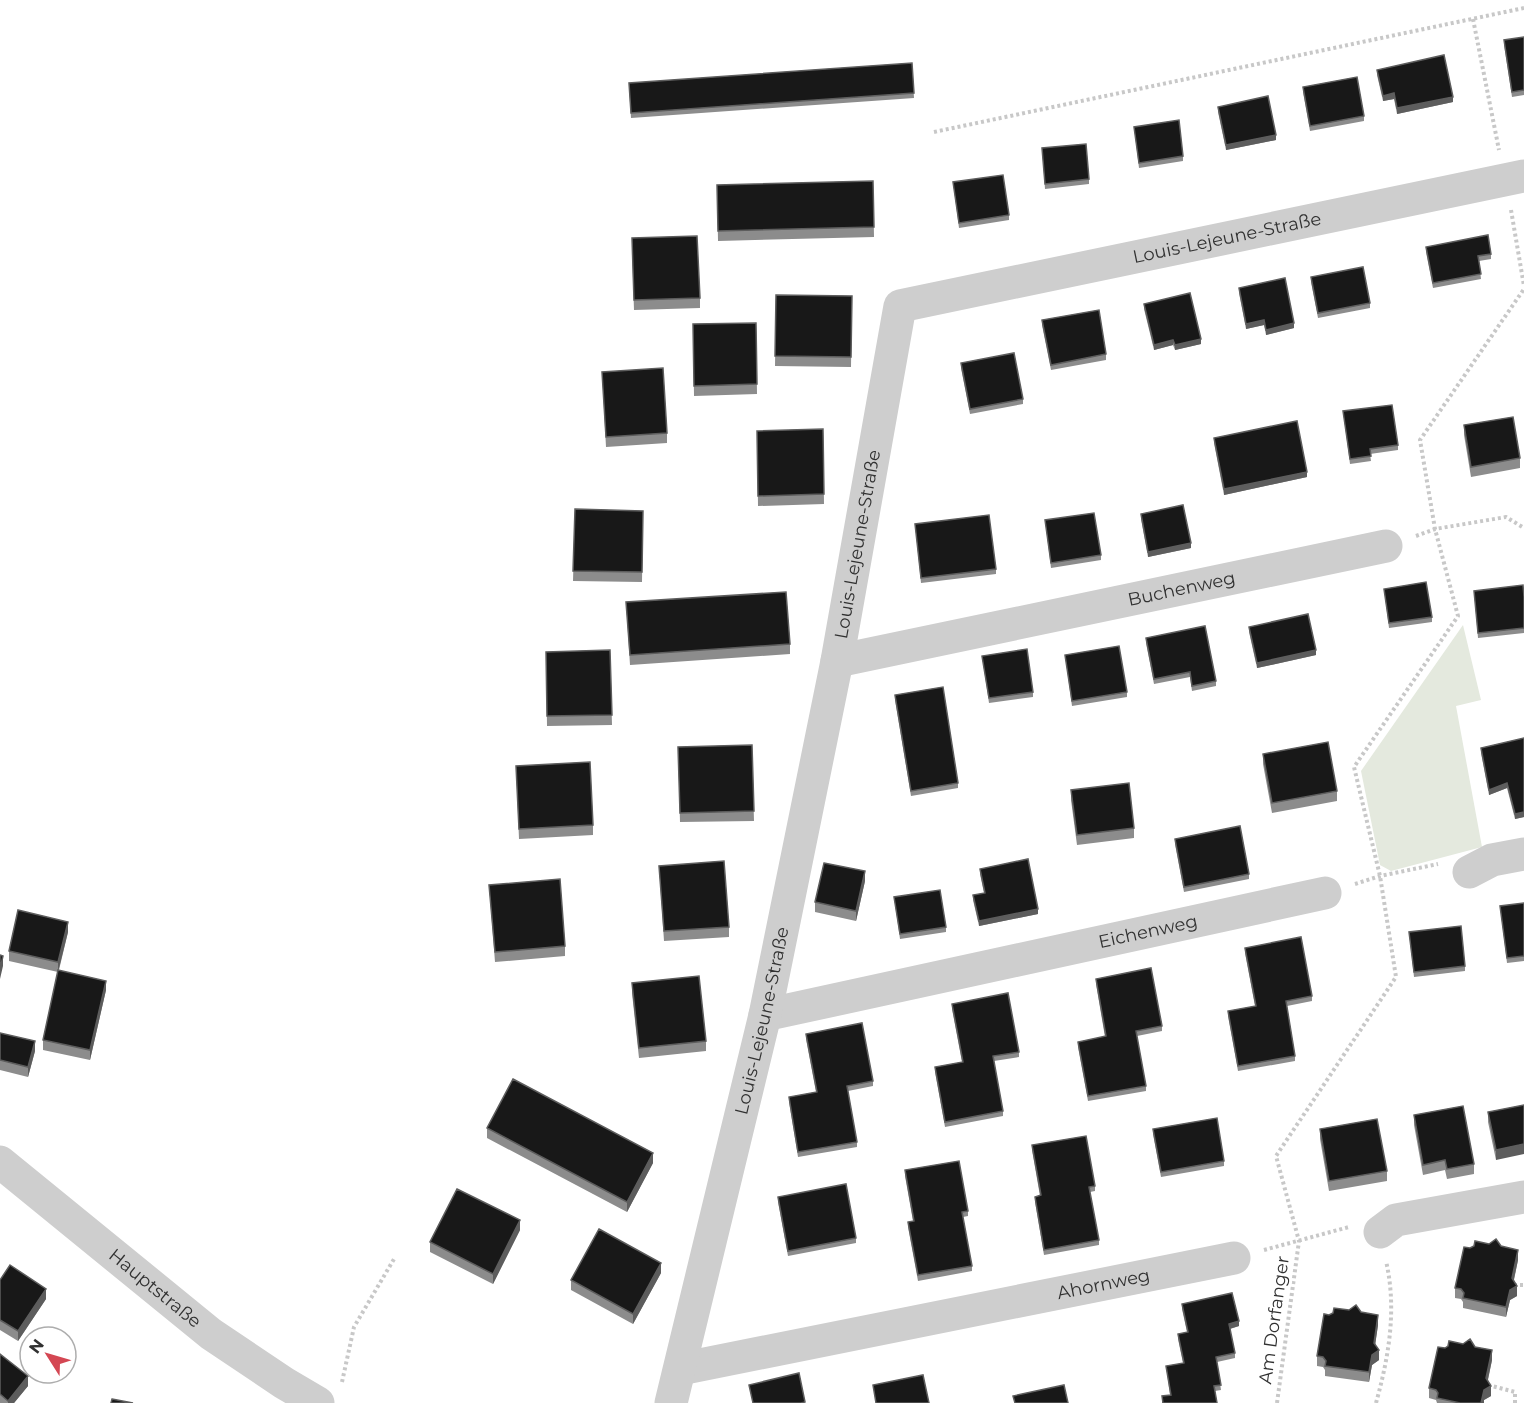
<svg xmlns="http://www.w3.org/2000/svg" width="1524" height="1403" viewBox="0 0 1524 1403" font-family="Montserrat,sans-serif">
  <rect width="100%" height="100%" fill="#fff"/>
  <path fill="#e4e9de" d="M1463,625L1481,700L1456,706L1482,847L1391,871L1380,865L1361,771Z"/>
  <g fill="none" stroke-linecap="round" stroke-linejoin="round">
    <path stroke="#c8c8c8" stroke-width="4" stroke-dasharray="3 3" stroke-linecap="butt" d="M1473,19L1499,150
      M934,132L1524,8
      M1511,210L1524,286
      M1416,536L1435,529L1506,517L1524,528
      M1355,884L1380,876L1438,864
      M1264,1250L1349,1227
      M1514,1285H1524
      M342,1382L354,1327L394,1259
      M1488,1385L1515,1392V1403
      M1277,1403L1299,1241L1276,1156L1396,977L1380,876L1354,767L1458,616L1435,529L1420,440L1524,289
      M1376,1403C1389,1356 1397,1309 1386,1261"/>
    <g stroke="#cecece" stroke-width="33">
      <path id="s1" d="M837,661L1386,546"/>
      <path d="M1469,872L1492,860L1524,854"/>
      <path id="s2" d="M765,1015L1325,893"/>
      <path d="M1380,1232L1396,1220L1524,1197"/>
      <path id="s3" d="M680,1369L1234,1258"/>
      <path id="s4" d="M671,1403L765,1015L837,661L900,306L1524,176"/>
    </g>
    <path stroke="#cecece" stroke-width="33" id="s5" d="M0,1162L211,1334L284,1383L318,1403"/>
  </g>
  <path fill="#8c8c8c" d="M1524,37V95L1512,97L1504,45V40Z
    M912,63L914,98L631,118L629,88Z
    M1377,70L1453,102L1397,114L1394,99L1383,101L1377,75Z
    M1303,87L1364,116V121L1310,131L1303,92Z
    M1218,107L1276,140L1226,150L1218,112Z
    M1134,127L1183,156V161L1139,168Z
    M1042,148L1089,179V184L1045,189Z
    M873,181L874,237L718,241L717,185Z
    M953,182L1009,215V220L959,228Z
    M1426,247L1491,254V259L1479,261L1481,279L1433,288L1426,252Z
    M632,248L700,298V308L634,310Z
    M1311,277L1370,303V308L1318,318L1311,282Z
    M1239,288L1294,328L1266,335L1264,325L1246,329L1239,293Z
    M776,295L852,296L851,367L775,366Z
    M1144,304L1201,344L1175,350L1173,345L1154,350L1144,309Z
    M1042,320L1106,354V360L1051,370L1042,325Z
    M756,323L757,394L694,396L693,324Z
    M961,363L1023,399V404L970,414L961,368Z
    M602,372L667,433V443L606,447Z
    M1343,411L1398,445V450L1370,454L1371,461L1350,464Z
    M1464,425L1520,458V468L1471,477L1464,435Z
    M823,429L824,504L758,506L757,431Z
    M1214,438L1307,477L1224,495L1214,443Z
    M575,509L643,511L642,582L573,581Z
    M1141,514L1191,548L1148,557L1141,519Z
    M1045,520L1101,555V560L1051,568Z
    M915,524L996,569V574L921,583Z
    M1384,589L1432,617V622L1389,628Z
    M1474,591L1524,597V633L1478,638Z
    M626,602L790,644V654L630,665Z
    M1249,627L1316,655L1257,668L1249,632Z
    M1146,638L1216,681V686L1192,691L1190,677L1154,684L1146,643Z
    M610,650L612,725L547,726L546,652Z
    M1065,655L1127,692V697L1072,706Z
    M982,656L1033,692V697L989,703Z
    M895,695L958,783V788L911,796L895,700Z
    M1524,738V817L1515,819L1507,788L1489,795L1481,753V748Z
    M752,745L754,821L680,822L678,747Z
    M1263,754L1337,791V801L1272,813L1263,764Z
    M516,766L593,825V835L519,839Z
    M1071,790L1134,828V838L1077,845L1071,800Z
    M1175,839L1249,874V879L1184,892L1175,844Z
    M659,866L729,927V937L664,941Z
    M980,869L1038,914L979,926L973,900V895L984,893L980,874Z
    M865,881L856,921L815,912V902Z
    M489,885L565,946V956L495,962Z
    M894,897L946,927V932L900,939Z
    M1524,903V961L1507,963L1500,906Z
    M68,932L59,970L106,990L90,1060L43,1050V1040L58,972L9,961V951Z
    M1409,932L1465,966V971L1414,977Z
    M1245,948L1312,996V1001L1287,1006L1295,1056V1061L1238,1071L1228,1016V1011L1255,1006L1245,953Z
    M1096,979L1162,1026V1031L1137,1036L1146,1086V1091L1088,1101L1078,1047V1042L1105,1037L1096,984Z
    M632,983L706,1041V1051L639,1058L632,993Z
    M952,1004L1019,1052V1057L994,1061L1003,1111V1116L945,1127L935,1072V1067L962,1062L952,1009Z
    M0,1033L35,1051L28,1077L0,1070Z
    M806,1034L873,1081V1086L848,1091L857,1142V1147L798,1157L789,1102V1097L816,1092L806,1039Z
    M1524,1105L1496,1160L1488,1122V1112Z
    M1414,1115L1474,1164V1174L1447,1179L1445,1170L1423,1175L1414,1125Z
    M487,1128L653,1163L627,1212L487,1138Z
    M1153,1129L1224,1161V1166L1161,1177L1153,1134Z
    M1320,1129L1387,1171V1181L1329,1191L1320,1139Z
    M1032,1145L1095,1186V1191L1090,1192L1099,1240V1245L1044,1255L1035,1202V1197L1040,1196L1032,1150Z
    M905,1170L968,1211V1216L963,1217L972,1266V1271L918,1281L908,1227V1222L913,1221L905,1176Z
    M778,1197L856,1238V1243L788,1256L778,1202Z
    M520,1230L493,1284L430,1252V1242Z
    M1501,1246L1518,1260L1514,1280L1517,1296L1510,1300L1506,1317L1463,1308V1302L1461,1299L1455,1298V1288L1470,1248Z
    M661,1273L633,1324L571,1290V1280Z
    M0,1280L46,1299L18,1341L0,1330Z
    M1182,1304L1239,1326L1230,1329L1235,1353V1358L1217,1362L1221,1390L1215,1391L1217,1403H1162V1396L1170,1395L1166,1366L1183,1363L1178,1339V1334L1187,1332L1182,1309Z
    M1361,1312L1378,1325L1375,1345L1379,1360L1372,1365L1369,1382L1325,1376V1370L1323,1367L1317,1366V1356L1329,1315Z
    M1475,1347L1492,1360L1488,1380L1491,1396L1484,1400V1403H1437L1436,1400L1429,1398V1388L1445,1348Z
    M0,1354L28,1386L14,1403H0Z"/>
  <path fill="#5d5d5d" d="M1394,93V99L1383,101V96Z
    M1453,97V102L1397,114V108Z
    M1276,135V140L1226,150V145Z
    M1264,320V325L1246,329V324Z
    M1294,323V328L1266,335V330Z
    M1201,339V344L1175,350V345Z
    M1173,340V345L1154,350V345Z
    M1307,472V477L1224,495V489Z
    M1191,543V548L1148,557V552Z
    M1316,650V655L1257,668V663Z
    M1507,783V788L1489,795V790Z
    M1524,812V817L1515,819V814Z
    M865,871V881L856,921V911Z
    M1038,909V914L979,926V921Z
    M68,922V932L58,972V962Z
    M3,956V966L0,979V969Z
    M106,981V990L90,1060V1050Z
    M35,1041V1051L28,1077V1067Z
    M1524,1144V1154L1496,1160V1150Z
    M653,1153V1163L627,1212V1202Z
    M520,1220V1230L493,1284V1274Z
    M1518,1250V1260L1512,1288V1278Z
    M661,1263V1273L633,1324V1314Z
    M1517,1286V1296L1510,1300L1506,1317V1307L1510,1290Z
    M46,1289V1299L18,1341V1331Z
    M1378,1315V1325L1374,1353V1343Z
    M1239,1321V1326L1229,1329V1324Z
    M1379,1350V1360L1372,1365L1369,1382V1372L1372,1355Z
    M1492,1350V1360L1486,1388V1378Z
    M28,1376V1386L14,1403H8V1401Z
    M1491,1386V1396L1484,1400V1403H1481L1484,1390Z"/>
  <path fill="#181818" stroke="#5d5d5d" stroke-width="1.5" d="M1524,37V90L1512,92L1504,40Z
    M1444,55L1453,97L1397,108L1394,93L1383,96L1377,70Z
    M912,63L914,93L631,113L629,83Z
    M1357,77L1364,116L1310,126L1303,87Z
    M1268,96L1276,135L1226,145L1218,107Z
    M1179,120L1183,156L1139,163L1134,127Z
    M1086,144L1089,179L1045,184L1042,148Z
    M1003,175L1009,215L959,223L953,182Z
    M873,181L874,227L718,231L717,185Z
    M1488,235L1491,254L1478,256L1481,274L1433,283L1426,247Z
    M697,236L700,298L634,300L632,238Z
    M1363,267L1370,303L1318,313L1311,277Z
    M1285,278L1294,323L1266,330L1264,320L1246,324L1239,288Z
    M1190,293L1201,339L1175,345L1173,340L1154,345L1144,304Z
    M776,295L852,296L851,357L775,356Z
    M1099,310L1106,354L1051,365L1042,320Z
    M756,323L757,384L694,386L693,324Z
    M1014,353L1023,399L970,409L961,363Z
    M663,368L667,433L606,437L602,372Z
    M1392,405L1398,445L1370,449L1371,456L1350,459L1343,411Z
    M1513,417L1520,458L1471,467L1464,425Z
    M1297,421L1307,472L1224,489L1214,438Z
    M823,429L824,494L758,496L757,431Z
    M1183,505L1191,543L1148,552L1141,514Z
    M575,509L643,511L642,572L573,571Z
    M1094,513L1101,555L1051,563L1045,520Z
    M989,515L996,569L921,578L915,524Z
    M1426,582L1432,617L1389,623L1384,589Z
    M1523,585L1524,597V628L1478,633L1474,591Z
    M786,592L790,644L630,655L626,602Z
    M1308,614L1316,650L1257,663L1249,627Z
    M1205,626L1216,681L1192,686L1190,672L1154,679L1146,638Z
    M1119,646L1127,692L1072,701L1065,655Z
    M1027,649L1033,692L989,698L982,656Z
    M610,650L612,715L547,716L546,652Z
    M943,687L958,783L911,791L895,695Z
    M1524,738V812L1515,814L1507,783L1489,790L1481,748Z
    M1328,742L1337,791L1272,803L1263,754Z
    M752,745L754,811L680,813L678,747Z
    M590,762L593,825L519,829L516,766Z
    M1129,783L1134,828L1077,835L1071,790Z
    M1240,826L1249,874L1184,887L1175,839Z
    M1028,859L1038,909L979,921L973,895L985,893L980,869Z
    M724,861L729,927L664,931L659,866Z
    M824,863L865,871L856,911L815,902Z
    M560,879L565,946L495,952L489,885Z
    M940,890L946,927L900,934L894,897Z
    M1524,903V956L1507,958L1500,906Z
    M18,910L68,922L58,962L9,951Z
    M1461,926L1465,966L1414,972L1409,932Z
    M1301,937L1312,996L1286,1001L1295,1056L1238,1066L1228,1011L1256,1006L1245,948Z
    M0,955L3,956L0,969Z
    M1151,968L1162,1026L1136,1031L1146,1086L1088,1096L1078,1042L1106,1036L1096,979Z
    M58,970L106,981L90,1050L43,1040Z
    M699,976L706,1041L639,1048L632,983Z
    M1008,993L1019,1052L993,1056L1003,1111L945,1122L935,1067L963,1062L952,1004Z
    M862,1023L873,1081L847,1086L857,1142L798,1152L789,1097L817,1092L806,1034Z
    M0,1033L35,1041L28,1067L0,1060Z
    M513,1079L653,1153L627,1202L487,1128Z
    M1524,1105V1144L1496,1150L1488,1112Z
    M1463,1106L1474,1164L1447,1169L1445,1160L1423,1165L1414,1115Z
    M1217,1118L1224,1161L1161,1172L1153,1129Z
    M1377,1119L1387,1171L1329,1181L1320,1129Z
    M1086,1136L1095,1186L1089,1187L1099,1240L1044,1250L1035,1197L1041,1195L1032,1145Z
    M959,1161L968,1211L962,1212L972,1266L918,1275L908,1222L914,1221L905,1170Z
    M846,1184L856,1238L788,1251L778,1197Z
    M457,1189L520,1220L493,1274L430,1242Z
    M599,1229L661,1263L633,1314L571,1280Z
    M1496,1239L1501,1246L1518,1250L1512,1278L1517,1286L1510,1290L1506,1307L1463,1298L1464,1293L1461,1289L1455,1288L1464,1247L1470,1248L1474,1246L1475,1241L1489,1244Z
    M10,1265L46,1289L18,1331L0,1320V1280Z
    M1232,1293L1239,1321L1229,1324L1235,1353L1216,1357L1221,1385L1214,1386L1217,1403H1163L1162,1396L1171,1395L1166,1366L1184,1363L1178,1334L1188,1332L1182,1304Z
    M1356,1305L1361,1312L1378,1315L1374,1343L1379,1350L1372,1355L1369,1372L1325,1366L1326,1361L1323,1357L1317,1356L1324,1314L1329,1315L1333,1313L1334,1308L1349,1310Z
    M1470,1339L1475,1347L1492,1350L1486,1378L1491,1386L1484,1390L1481,1403H1460L1437,1398L1438,1393L1436,1390L1429,1388L1438,1347L1445,1348L1448,1346L1449,1341L1463,1344Z
    M0,1354L28,1376L8,1401L0,1394Z
    M799,1373L805,1402L801,1403H753L749,1385Z
    M923,1375L929,1403H876L873,1385Z
    M1064,1385L1068,1403H1015L1013,1396Z
    M112,1399L133,1403H111Z"/>
  <g text-anchor="middle" stroke-width="6" stroke-linejoin="round" paint-order="stroke">
    <g font-size="18" fill="#313131" stroke="#fff">
      <text dy="6" stroke="none"><textPath href="#s4" startOffset="1455">Louis-Lejeune-Straße</textPath></text>
      <text dy="6" stroke="none"><textPath href="#s4" startOffset="879">Louis-Lejeune-Straße</textPath></text>
      <text dy="6" stroke="none"><textPath href="#s1" startOffset="352">Buchenweg</textPath></text>
      <text dy="6" stroke="none"><textPath href="#s2" startOffset="392">Eichenweg</textPath></text>
      <text dy="6" stroke="none"><textPath href="#s4" startOffset="393">Louis-Lejeune-Straße</textPath></text>
      <text dy="6" stroke="none"><textPath href="#s3" startOffset="432">Ahornweg</textPath></text>
      <text dy="6" stroke="none"><textPath href="#s5" startOffset="200">Hauptstraße</textPath></text>
      <text transform="translate(1274 1320) rotate(-82)" y="6">Am Dorfanger</text>
    </g>
  </g>
  <g transform="translate(48 1355) rotate(307)"><circle r="28" fill="#ffffff" stroke="#adadad" stroke-width="1.5"/>
  <path d="M0-4.5L10 22L0 15L-10 22Z" fill="#d44753"/>
  <text y="-9" font-size="16" font-weight="bold" text-anchor="middle" fill="#313131">N</text>
  </g>
</svg>
